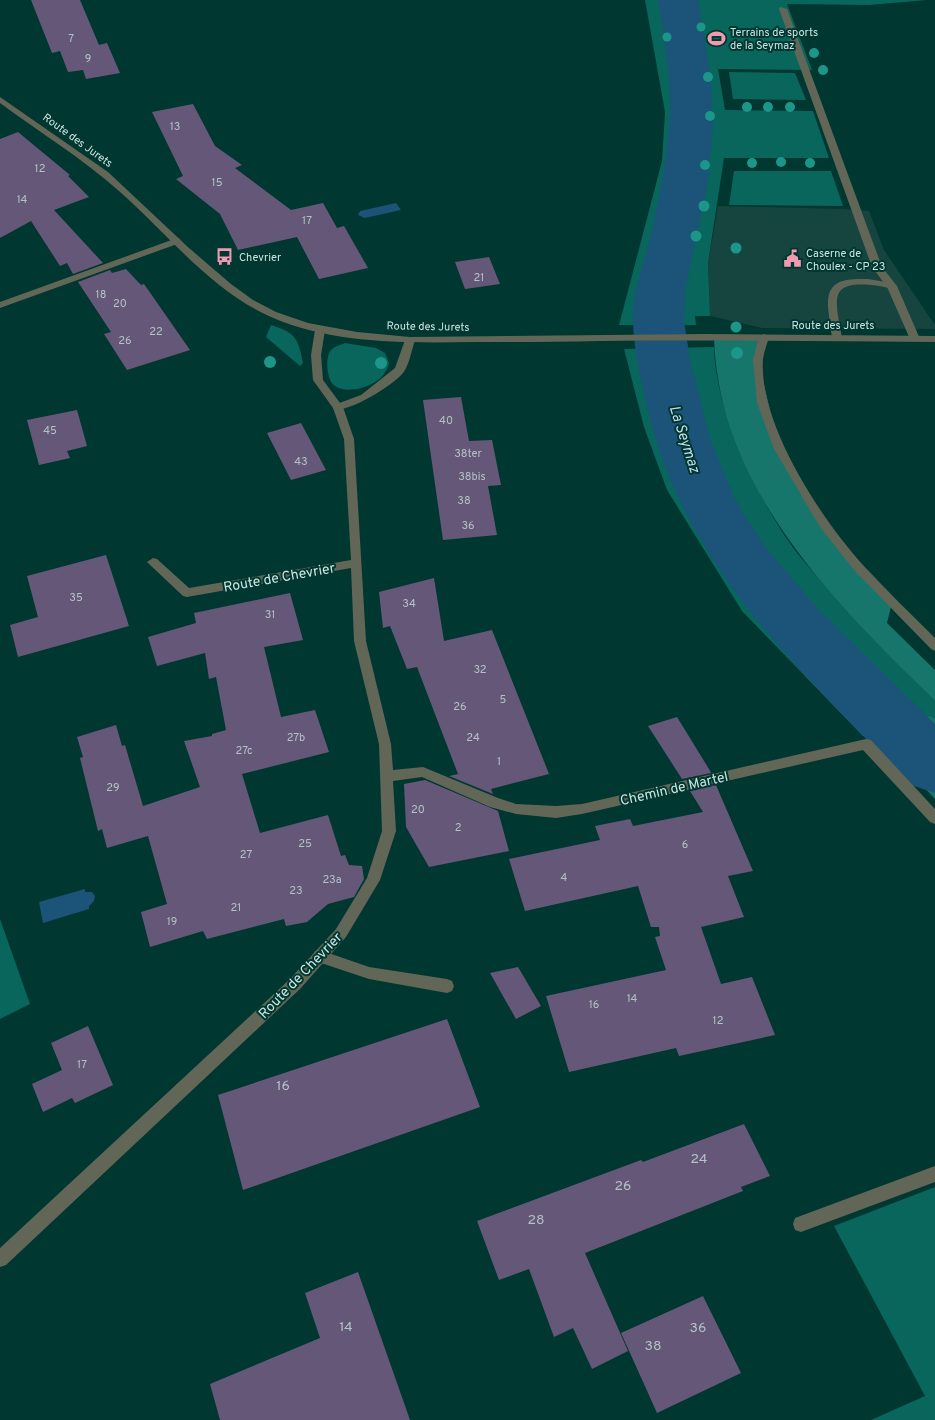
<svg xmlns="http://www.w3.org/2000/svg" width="935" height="1420" viewBox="0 0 935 1420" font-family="Overpass,sans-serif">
  <rect width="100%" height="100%" fill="#003731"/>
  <path fill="#16443e" d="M718,206L844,209L869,211L884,250L935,325V329L762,328L710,316L708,263Z"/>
  <path fill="#08665c" d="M645,0H927L869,5L787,4L812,70L718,69L725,110L813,111L829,158H724L708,263L710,316H695L696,325H619L662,161L665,112Z
    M729,72L795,73L806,100L733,99Z
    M734,171H831L843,206L729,205Z
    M271,325C296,333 298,338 303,363L300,366L266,337Z
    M345,343L376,348L385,353L389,363C388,367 386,371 384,374C376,386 348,395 335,386C326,380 325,357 331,350C335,346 341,345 345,343Z
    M714,347C715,382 725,413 738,445C750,476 765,505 783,533C795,552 811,569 825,586C860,626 897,664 935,701V718L804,675L742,611L667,490L644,427L624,349Z
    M0,919L30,1004L0,1019Z
    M935,1187V1420H871L925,1396L834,1226Z"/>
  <path fill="#16766c" d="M714,337H764L758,359L779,449L824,524L892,603L887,623L935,670V701C834,602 718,488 714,337Z
    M804,675L935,718V799L898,759L871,735L863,736Z"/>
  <path fill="#1c5379" d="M396,203L401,210L365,218L358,215L360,211Z
    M85,889V892H92L95,896L94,901L89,906V909L43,923L39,902Z"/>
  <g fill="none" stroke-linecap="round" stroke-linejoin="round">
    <path fill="#1c5379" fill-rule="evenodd" d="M658,0H698L711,78L713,125L708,181L685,292L684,321L691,365L711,442L734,497L745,516L767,549L818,609L935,724V793L911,785C797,666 678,563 644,393C638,366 632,338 633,310C634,291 641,272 646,254C651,234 656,214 660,193C666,160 671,126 670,92C668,61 663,31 658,0Z"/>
  </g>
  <path fill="#655778" d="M31,0H80L99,45L107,43L120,73L86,79L83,70L68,72L60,51L52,53Z
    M193,104L215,146L242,165L235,168L291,210L323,203L337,228L344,226L368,268L319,279L297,237L238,250L220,214L176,179L183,176L152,112Z
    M18,132L70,175L68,176L89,197L54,210L103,263L73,274L67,263L60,266L31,221L0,238V139Z
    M489,257L500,284L465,289L455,262Z
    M126,269L141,285L144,284L190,350L127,370L104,334L111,332L78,282L110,270L112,273Z
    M461,397L469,441L492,440L501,485L488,486L497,535L443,540L423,400Z
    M77,410L87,446L67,451L70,458L39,465L27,420Z
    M301,423L326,470L291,480L267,433Z
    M106,555L129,626L18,657L10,625L38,617L27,576Z
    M434,578L444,641L492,630L549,774L491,789L493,794L449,776L458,774L417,667L407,669L390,626L383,628L379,592Z
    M290,593L303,640L264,647L281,717L315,710L329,752L242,774L260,833L328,815L341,856L345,855L349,865L362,866L364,879L354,897L328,904L307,922L286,926L284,919L207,939L203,931L150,947L141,912L167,904L148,836L107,848L102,829L98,831L80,758L83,757L77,737L116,725L122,746L125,745L143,806L200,787L184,741L212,736V734L226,730L216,677L209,679L205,653L157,666L148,637L196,623L194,613Z
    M677,717L709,769L711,773L682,779L648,726Z
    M425,780L498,811L509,851L429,867L406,827L404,784Z
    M716,785L753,871L728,876L744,917L701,927L721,984L752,977L775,1035L679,1056L676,1048L569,1072L546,996L666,970L655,937L660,936L659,927H651L638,886L525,911L509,859L600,840L595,826L630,819L633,826L703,812L690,791Z
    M518,967L541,1006L516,1019L490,973Z
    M447,1019L480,1107L243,1190L218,1095Z
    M88,1026L113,1085L75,1103L72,1098L43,1112L32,1084L62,1070L51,1043Z
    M744,1124L770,1176L741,1187L743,1191L585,1253L628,1351L592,1369L573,1328L554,1337L529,1269L499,1280L477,1221L641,1160L643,1162Z
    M358,1272L410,1420H220L210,1384L320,1338L305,1293Z
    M703,1296L741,1373L657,1413L621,1333Z"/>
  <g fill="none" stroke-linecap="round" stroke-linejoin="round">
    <path fill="#616657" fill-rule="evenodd" d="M177,238L180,239V243L0,308V302Z
      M868,279L892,283L897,286C892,290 885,287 879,286C827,279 835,298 842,338L837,341L834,340C830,333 830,324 829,316C824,283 837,278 868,279Z
      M320,950L369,967L447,979L452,981L454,986L452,991L447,993L369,979L315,961L313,956L315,951Z"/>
    <path fill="#616657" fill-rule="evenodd" d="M410,337L415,340C412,349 410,361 405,370C398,383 349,413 334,409L333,407L334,405L361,395L395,368L405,340Z"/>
    <path fill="#616657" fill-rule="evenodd" d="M780,7L787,9L882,267L897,286L920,339L918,341H912L910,339L887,287L872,267L779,9Z
      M320,327L325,330L321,355L323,380L343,407L354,439L366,641L391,744L393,770L423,767L498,798L516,804L556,806L582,804L866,739L871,740L935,809V824L930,822L863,750L582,814L556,818L516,814L490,807L422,777L393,781L396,831L380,880L346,937L300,989L6,1265L0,1267V1248L290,979L336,929L367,878L382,831L379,744L354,641L351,568L187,597L183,596L147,562L153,558L157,559L189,588L351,560L344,439L333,408L313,380L311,355L315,330Z
      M764,334L769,337C767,344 764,352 763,359C758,423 821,519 863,565C886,590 911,614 935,638V651L931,649L854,570L820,527L774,449L757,403L753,359L759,337Z
      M935,1166V1182L801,1232L795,1230L793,1224L795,1218Z"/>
    <path fill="#616657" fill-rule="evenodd" d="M0,97L108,172L189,248L231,284L253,300L276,312L308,323L357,332L410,337L706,334L935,336V342C823,341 711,340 599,341C556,342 514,342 472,342C405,343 333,344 271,317C210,290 168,234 119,191C82,158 39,132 0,103Z"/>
  </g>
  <g fill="#1c9688">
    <circle cx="701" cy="27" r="4.5"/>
    <circle cx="667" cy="37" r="4.5"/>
    <circle cx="814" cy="53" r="5"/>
    <circle cx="823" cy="70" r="5"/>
    <circle cx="708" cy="77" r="5"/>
    <circle cx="747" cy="107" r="5"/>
    <circle cx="768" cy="107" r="5"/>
    <circle cx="790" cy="107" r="5"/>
    <circle cx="710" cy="116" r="5"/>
    <circle cx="781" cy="162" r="5"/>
    <circle cx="752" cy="163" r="5"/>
    <circle cx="810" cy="163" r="5"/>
    <circle cx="705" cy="165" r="5"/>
    <circle cx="704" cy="206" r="5.5"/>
    <circle cx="696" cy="236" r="5.5"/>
    <circle cx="736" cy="248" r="5.5"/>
    <circle cx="736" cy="327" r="5.5"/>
    <circle cx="737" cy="353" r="6"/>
    <circle cx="270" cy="362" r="6"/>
    <circle cx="381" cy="363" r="6"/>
  </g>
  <defs>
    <symbol id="stadium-bare" viewBox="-9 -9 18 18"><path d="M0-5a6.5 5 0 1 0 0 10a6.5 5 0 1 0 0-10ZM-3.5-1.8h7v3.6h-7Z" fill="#f29ab0" stroke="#003731" stroke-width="2.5" paint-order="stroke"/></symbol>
    <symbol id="bus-bare" viewBox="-9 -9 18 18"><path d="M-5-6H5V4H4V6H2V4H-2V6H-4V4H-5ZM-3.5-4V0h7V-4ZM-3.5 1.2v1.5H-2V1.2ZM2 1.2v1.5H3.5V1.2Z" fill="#f29ab0" stroke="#003731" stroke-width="2.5" paint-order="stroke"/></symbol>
    <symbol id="civic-bare" viewBox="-9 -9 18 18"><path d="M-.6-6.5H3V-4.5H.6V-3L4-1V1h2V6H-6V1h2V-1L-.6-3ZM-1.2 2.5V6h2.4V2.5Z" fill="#f29ab0" stroke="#003731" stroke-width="2.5" paint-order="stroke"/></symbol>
  </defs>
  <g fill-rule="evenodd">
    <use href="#stadium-bare" x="704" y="26" width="25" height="25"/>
    <use href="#bus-bare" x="212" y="244" width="25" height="25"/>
    <use href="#civic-bare" x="780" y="246" width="25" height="25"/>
  </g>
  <g text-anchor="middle" stroke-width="4" stroke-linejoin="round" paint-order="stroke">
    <g font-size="11" fill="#cbe5e0" stroke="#003731" text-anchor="start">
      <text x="730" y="36">Terrains de sports<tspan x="730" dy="13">de la Seymaz</tspan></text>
      <text x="806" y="257">Caserne de<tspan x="806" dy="13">Choulex - CP 23</tspan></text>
      <text x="239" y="261">Chevrier</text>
    </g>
    <g font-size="11" fill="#b2c2c6">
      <text x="71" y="42">7</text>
      <text x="88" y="62">9</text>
      <text x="175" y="130">13</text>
      <text x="40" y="172">12</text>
      <text x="217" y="186">15</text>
      <text x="22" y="203">14</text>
      <text x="307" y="224">17</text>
      <text x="479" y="281">21</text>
      <text x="101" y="298">18</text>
      <text x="120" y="307">20</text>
      <text x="156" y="335">22</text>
      <text x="125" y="344">26</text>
      <text x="446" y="424">40</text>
      <text x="50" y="434">45</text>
      <text x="468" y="457">38ter</text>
      <text x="301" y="465">43</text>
      <text x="472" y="480">38bis</text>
      <text x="464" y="504">38</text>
      <text x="468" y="529">36</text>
      <text x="76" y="601">35</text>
      <text x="409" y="607">34</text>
      <text x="270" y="618">31</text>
      <text x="480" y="673">32</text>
      <text x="503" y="703">5</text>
      <text x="460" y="710">26</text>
      <text x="296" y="741">27b</text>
      <text x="473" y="741">24</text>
      <text x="244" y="754">27c</text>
      <text x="499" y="765">1</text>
      <text x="113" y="791">29</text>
      <text x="418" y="813">20</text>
      <text x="458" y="831">2</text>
      <text x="305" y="847">25</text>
      <text x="685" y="848">6</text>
      <text x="246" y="858">27</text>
      <text x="564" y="881">4</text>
      <text x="332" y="883">23a</text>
      <text x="296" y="894">23</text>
      <text x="236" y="911">21</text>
      <text x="172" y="925">19</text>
      <text x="632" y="1002">14</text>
      <text x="594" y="1008">16</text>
      <text x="718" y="1024">12</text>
      <text x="82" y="1068">17</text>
    </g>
    <g font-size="11" fill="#cbe5e0" stroke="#003731">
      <text transform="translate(78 140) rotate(36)" y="4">Route des Jurets</text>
      <text x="833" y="329">Route des Jurets</text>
      <text transform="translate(428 326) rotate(1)" y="4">Route des Jurets</text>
    </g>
    <g font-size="14" fill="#cbe5e0" stroke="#003731">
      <text transform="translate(279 577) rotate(-10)" y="5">Route de Chevrier</text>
      <text transform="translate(674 788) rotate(-13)" y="5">Chemin de Martel</text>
      <text transform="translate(300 975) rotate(-46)" y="5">Route de Chevrier</text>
    </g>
    <g font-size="14" fill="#b2c2c6">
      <text x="283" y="1090">16</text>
      <text x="699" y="1163">24</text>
      <text x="623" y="1190">26</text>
      <text x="536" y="1224">28</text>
      <text x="346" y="1331">14</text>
      <text x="698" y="1332">36</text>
      <text x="653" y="1350">38</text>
    </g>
    <g font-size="15" font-style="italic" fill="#c6dcee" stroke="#003731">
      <text transform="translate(685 439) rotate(72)" y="5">La Seymaz</text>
    </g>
  </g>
</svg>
